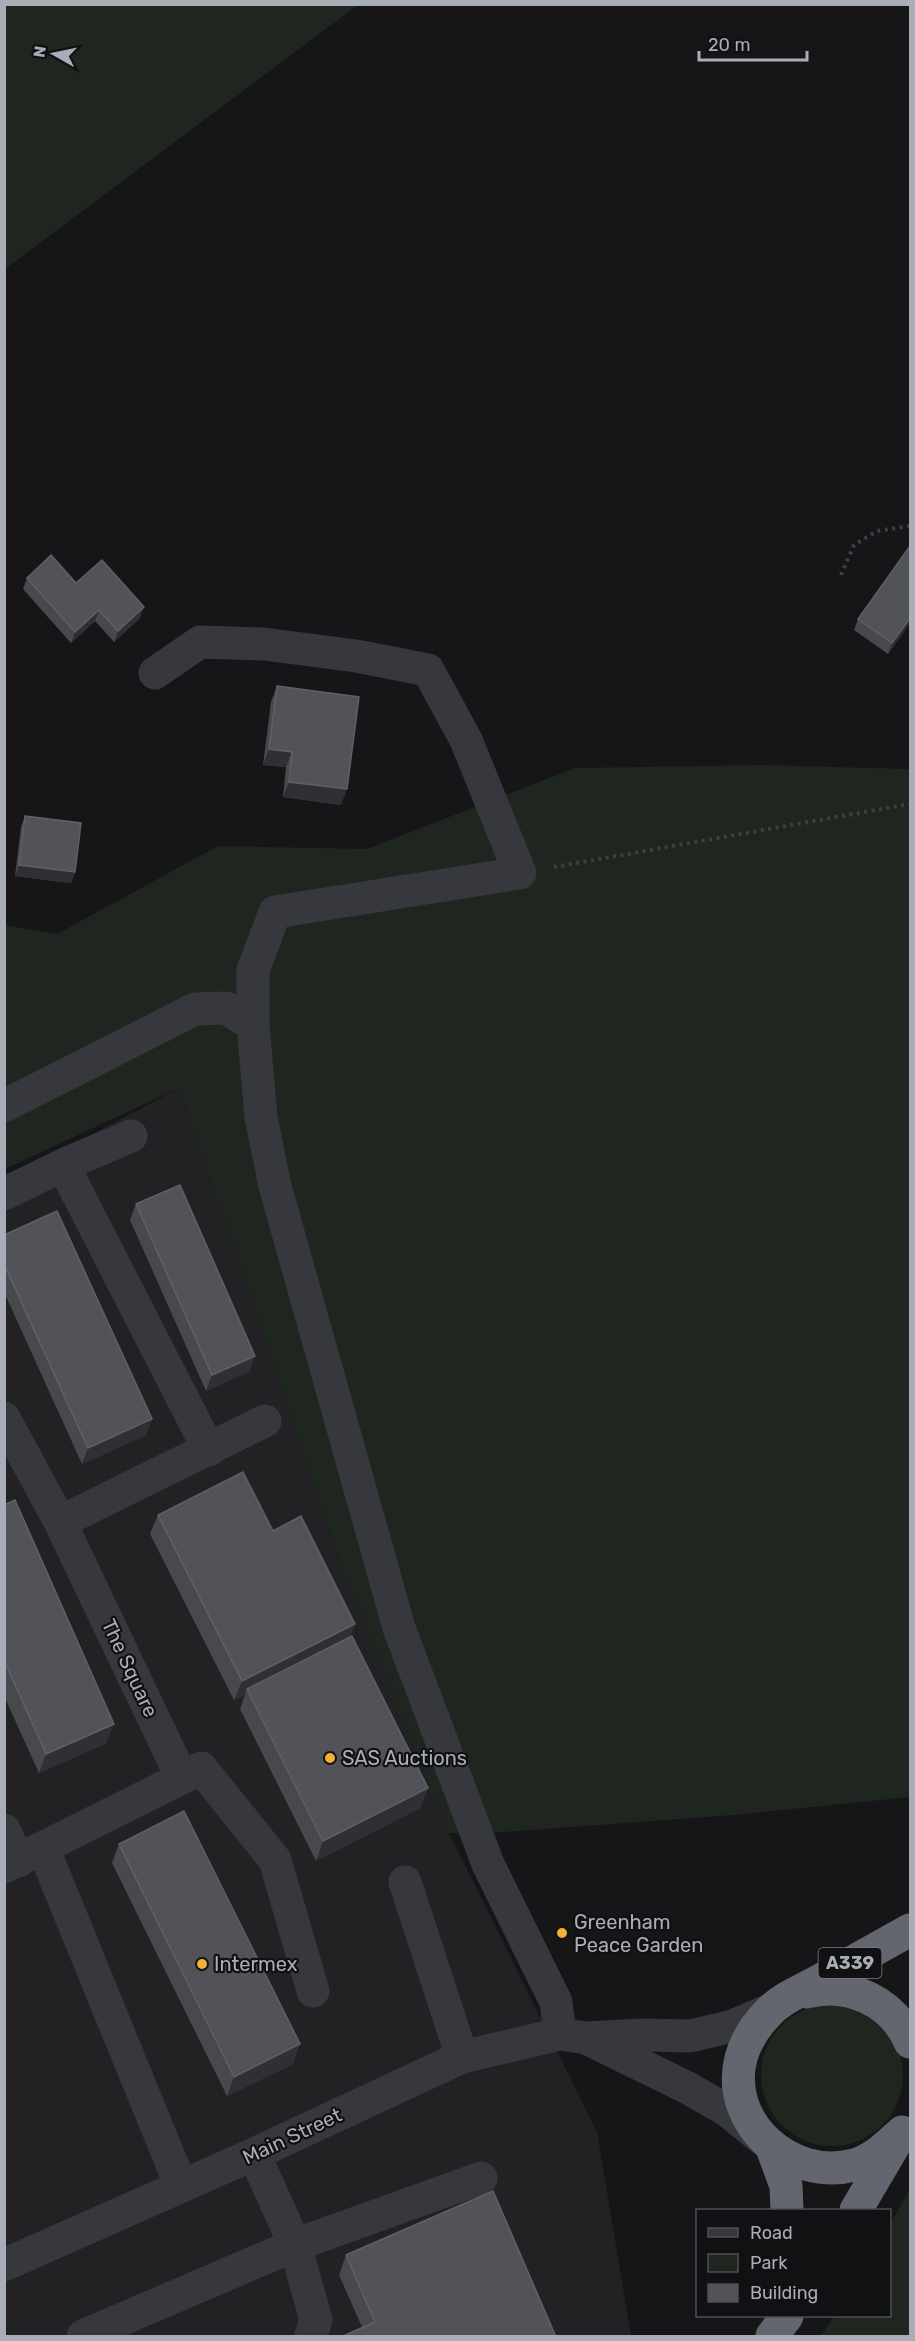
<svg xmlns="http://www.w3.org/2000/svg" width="915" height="2341" viewBox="0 0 915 2341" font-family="Rubik,sans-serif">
  <rect width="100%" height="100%" fill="#161618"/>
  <path fill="#222225" d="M179,1088L342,1568L449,1833L597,2132L631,2336H5V1181Z"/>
  <path fill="#1e261f" d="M5,4H358V5L5,269Z
    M762,765L910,769V1797L733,1815L491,1833H449L342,1568L179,1088L5,1169L4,925L57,934L218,846L367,849L575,768Z
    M761 2075a71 71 0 1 1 142 0a71 71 0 1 1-142 0Z
    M910,2189V2336H821L834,2316H890V2224Z"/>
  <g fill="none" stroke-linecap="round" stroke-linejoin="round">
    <path stroke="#3d3f44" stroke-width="4" stroke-dasharray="3 4.5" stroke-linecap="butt" d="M841,575L854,545L877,531L910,526
      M554,867L910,804"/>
    <path stroke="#37383d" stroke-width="33" d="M155,673L200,642L264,644L356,656L428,670L466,740L520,873L275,912L253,970V1025
      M4,1106L195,1009L226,1008L253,1025L261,1117L275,1186L399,1628L488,1864L556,2002L560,2034
      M63,1165L209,1450
      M4,1194L63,1165L131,1136
      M4,1418L60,1522L182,1778L4,1867
      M60,1522L265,1421
      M182,1778L201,1768L275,1860L313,1991
      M4,1830L19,1861
      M43,1848L181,2186
      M405,1882L462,2057
      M588,2039L688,2088L728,2111L761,2138
      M4,2265L254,2154L462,2057L560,2034L586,2038L643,2035L690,2036L733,2026L770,2010
      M83,2336L295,2245L254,2154
      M311,2336L316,2320L295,2245L481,2178"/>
    <path stroke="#63666e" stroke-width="33" d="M806,1992C848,1981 893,2001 910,2042
      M902,2132C888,2145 873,2160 854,2165C791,2182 724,2123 741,2058C746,2040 756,2025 769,2012C781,1999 800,1991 815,1983C847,1965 879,1947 910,1930
      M772,2148L786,2186L787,2210
      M856,2210L896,2142
      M772,2336L787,2316"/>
  </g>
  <path fill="#47494d" d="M27,578L76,583L140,618L114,642L95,621L71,643L23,589Z
    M858,619L910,623L888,654L854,630Z
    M277,686L341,805L283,797L286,767L263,765L271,702Z
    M25,816L75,872L71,883L15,876L21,827Z
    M136,1204L250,1371L206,1391L130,1220Z
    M4,1235L152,1419L146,1435L82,1464L4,1292Z
    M4,1505L106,1743L39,1773L4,1696Z
    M158,1515L273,1531L350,1637L428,1788L420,1808L316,1861L240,1709L245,1695L234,1700L150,1534Z
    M119,1844L293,2064L227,2096L112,1863Z
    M346,2255L556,2337L362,2327L339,2275Z"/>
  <path fill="#2f3033" d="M144,607L140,618L114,642L118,631Z
    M99,610L95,621L71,643L75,632Z
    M910,618V623L888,654L892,643Z
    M269,749L292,752L286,767L263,765Z
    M289,782L347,789L341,805L283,797Z
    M19,865L75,872L71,883L15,876Z
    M255,1356L250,1371L206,1391L212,1375Z
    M152,1419L146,1435L82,1464L88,1448Z
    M355,1624L348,1643L247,1689L245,1695L234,1700L242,1681Z
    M114,1724L106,1743L39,1773L46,1754Z
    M428,1788L420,1808L316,1861L323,1841Z
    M300,2044L293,2064L227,2096L234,2077Z"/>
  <path fill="#525359" stroke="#5f6168" stroke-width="1.5" d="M910,546V618L892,643L858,619Z
    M51,555L76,583L102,560L144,607L118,631L99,610L75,632L27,578Z
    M277,686L359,697L347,789L289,782L292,752L269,749Z
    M25,816L81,823L75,872L19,865Z
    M180,1185L255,1356L212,1375L136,1204Z
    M57,1211L152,1419L88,1448L4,1264V1235Z
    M243,1472L273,1531L301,1516L355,1624L242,1681L158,1515Z
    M15,1500L114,1724L46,1754L4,1660V1505Z
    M352,1636L428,1788L323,1841L247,1689Z
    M184,1811L300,2044L234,2077L119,1844Z
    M493,2191L556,2337H341L375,2322L346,2255Z"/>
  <g fill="#f2b134" stroke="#111113" stroke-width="2">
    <circle cx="330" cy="1758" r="6"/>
    <circle cx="562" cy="1933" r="6"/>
    <circle cx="202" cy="1964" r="6"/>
  </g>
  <g text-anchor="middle" stroke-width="4.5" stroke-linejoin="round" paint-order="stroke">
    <rect fill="#111113" stroke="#7b7e86" stroke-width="1.5" x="818.5" y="1948" width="63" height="30" rx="4.5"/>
    <g font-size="18" font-weight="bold" fill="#a8adb8">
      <text x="850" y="1969">A339</text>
    </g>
    <g font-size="20" fill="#a8adb8" stroke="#111113">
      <text transform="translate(130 1668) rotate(65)" y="7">The Square</text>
      <text transform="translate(292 2136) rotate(-25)" y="7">Main Street</text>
    </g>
    <g font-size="20" fill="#a8adb8" stroke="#111113" text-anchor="start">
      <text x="342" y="1765">SAS Auctions</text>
      <text x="574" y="1929">Greenham<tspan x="574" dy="23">Peace Garden</tspan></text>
      <text x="214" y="1971">Intermex</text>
    </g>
  </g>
  <rect width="915" height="2341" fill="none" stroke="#a8adb8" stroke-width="12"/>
  <rect x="696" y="2209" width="195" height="108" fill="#111113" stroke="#4d4f55" stroke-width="1.5"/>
  <rect x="708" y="2228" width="30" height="9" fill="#37383d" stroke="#4d4f55" stroke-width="1.5"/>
  <text x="750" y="2239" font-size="18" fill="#a8adb8">Road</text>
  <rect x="708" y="2254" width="30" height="18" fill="#1e261f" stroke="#4d4f55" stroke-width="1.5"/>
  <text x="750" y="2269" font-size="18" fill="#a8adb8">Park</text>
  <rect x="708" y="2284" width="30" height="18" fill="#525359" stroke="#4d4f55" stroke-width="1.5"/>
  <text x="750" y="2299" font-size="18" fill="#a8adb8">Building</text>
  <g transform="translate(54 54) rotate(279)" stroke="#111113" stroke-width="4.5" paint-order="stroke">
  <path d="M0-4.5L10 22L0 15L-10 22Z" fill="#a8adb8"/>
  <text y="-9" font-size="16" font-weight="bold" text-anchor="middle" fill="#a8adb8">N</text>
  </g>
  <path d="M699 51v9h108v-9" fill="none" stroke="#a8adb8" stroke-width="3"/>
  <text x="708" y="51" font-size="18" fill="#a8adb8" stroke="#111113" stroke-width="4.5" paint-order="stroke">20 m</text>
</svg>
